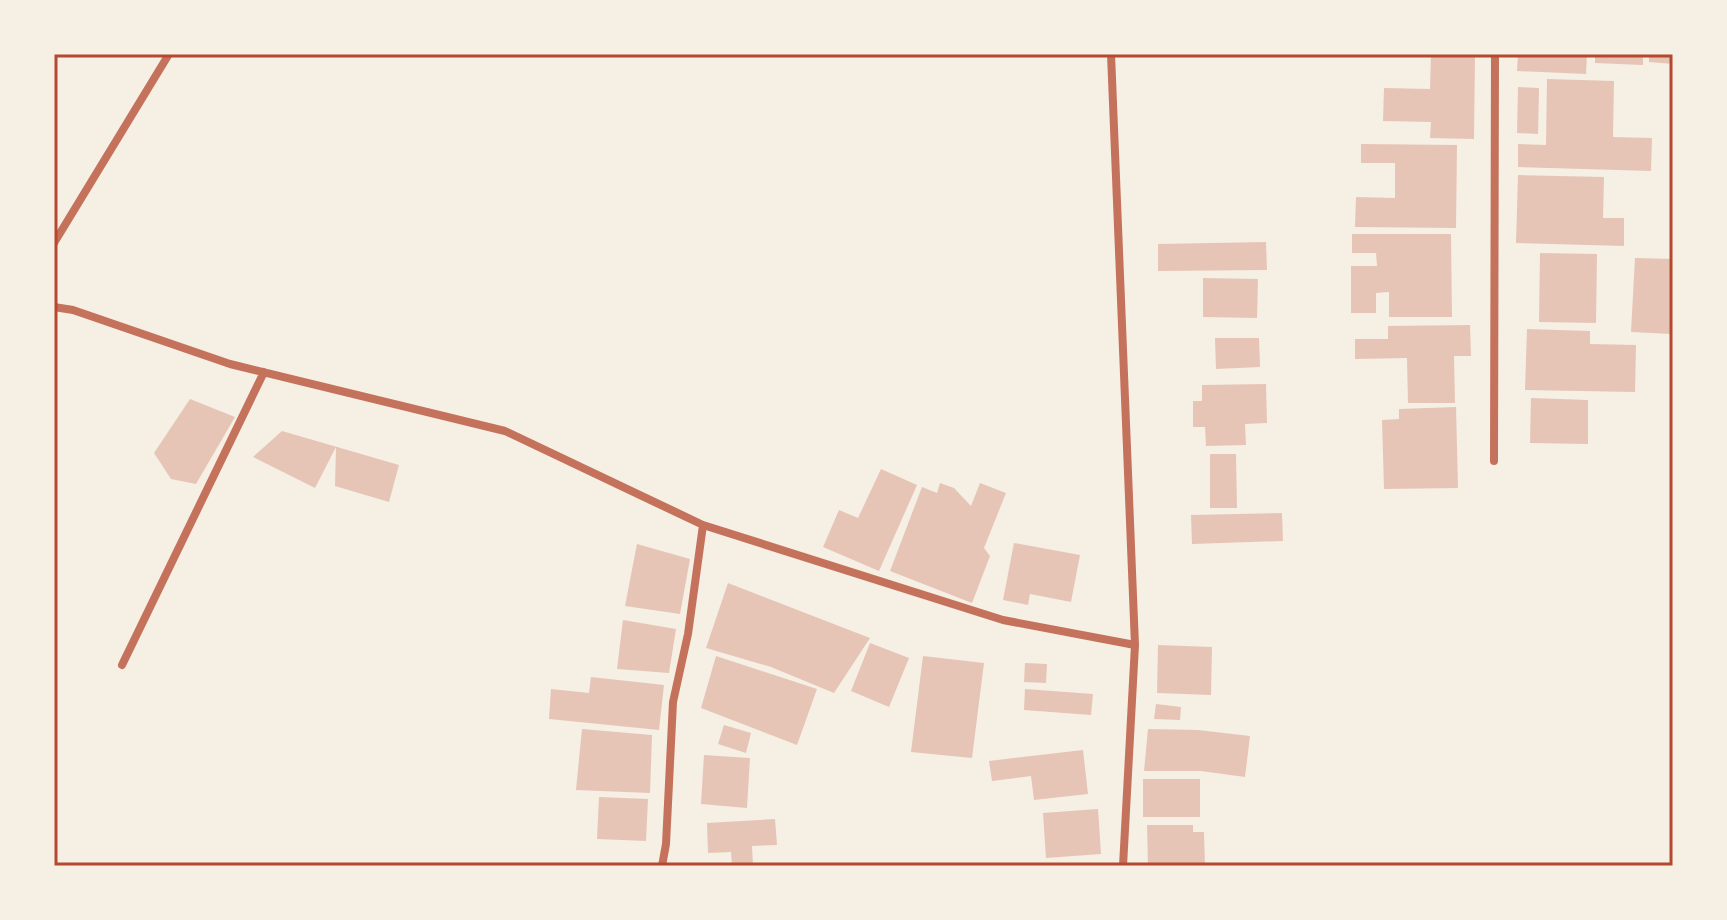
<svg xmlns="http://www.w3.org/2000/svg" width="1727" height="920" viewBox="0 0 1727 920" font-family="Helvetica,sans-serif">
  <rect width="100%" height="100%" fill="#f6efe4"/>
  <path fill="#e6c5b7" d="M1431,54H1475L1474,139L1430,138L1431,122L1383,121L1384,88L1430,89Z
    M1518,54H1587L1586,74L1517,71Z
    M1595,54H1643V65L1595,63Z
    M1649,54H1673V64L1649,62Z
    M1547,79L1614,81L1613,137L1652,138L1651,171L1518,167V144L1546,145Z
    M1518,87L1539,88L1538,134L1517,133Z
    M1361,144L1457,145L1456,228L1355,227L1356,197L1395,198V163H1361Z
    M1518,175L1604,177L1603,218H1624V246L1516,243Z
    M1352,234H1451L1452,317H1389V292L1376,293V313H1351V266H1377L1376,253H1352Z
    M1266,242L1267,270L1158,271V244Z
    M1540,253L1597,254L1596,323L1539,322Z
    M1635,258L1673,259L1672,334L1631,332Z
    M1203,278L1258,279L1257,318L1203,317Z
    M1470,325L1471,356H1454L1455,403H1408L1407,358L1355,359V339H1388V326Z
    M1527,329L1590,331V344L1636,345L1635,392L1525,390Z
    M1215,338H1259L1260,367L1216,369Z
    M1266,384L1267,423L1245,424L1246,445L1206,446L1205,427H1193V401H1202V385Z
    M1531,398L1588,400V444L1530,443Z
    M190,399L235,417L196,484L171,479L154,453Z
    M1456,407L1458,488L1384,489L1382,420L1399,419V409Z
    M282,431L399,465L389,502L335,486L336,447L315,488L253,457Z
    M1210,454H1236L1237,508H1210Z
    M881,469L917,485L879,571L823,547L839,510L858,518Z
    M940,483L954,488L971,506L980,483L1006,493L984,548L990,556L972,603L890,571L922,487L937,493Z
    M1282,513L1283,541L1192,544L1191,515Z
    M1014,543L1080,555L1071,602L1030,594L1028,605L1003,600Z
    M637,544L690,559L680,614L625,606Z
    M728,583L870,638L834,693L771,667L706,648Z
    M623,620L676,629L669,673L617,669Z
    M870,643L909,658L889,707L851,691Z
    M1158,645L1212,647L1211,695L1157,693Z
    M716,656L817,689L797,745L701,708Z
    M923,656L984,663L972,758L911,752Z
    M1025,663L1047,664L1046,683L1024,682Z
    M591,677L664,685L659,730L549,719L551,689L589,693Z
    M1025,689L1093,694L1091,715L1024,710Z
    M1156,704L1181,707L1180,720L1154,719Z
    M724,725L751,733L746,753L718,744Z
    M582,729L652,735L650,793L576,790Z
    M1148,729L1198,730L1250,736L1245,777L1201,771H1144Z
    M1083,750L1088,794L1034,800L1031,776L992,781L989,761Z
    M704,755L750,758L747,808L701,804Z
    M1143,779H1200V817H1143Z
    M599,797L648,799L646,841L597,839Z
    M1098,809L1101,854L1046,858L1043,813Z
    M775,819L777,845L752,846L753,866H732L731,852L708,853L707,823Z
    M1147,825H1193V832H1204L1205,866H1148Z"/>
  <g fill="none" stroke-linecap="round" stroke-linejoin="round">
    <path stroke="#c5725c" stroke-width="8" d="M1111,54L1135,645L1123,866
      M54,243L169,54
      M54,307L73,310L230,364L505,431L703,525L1003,620L1135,645
      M1494,461L1495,54
      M122,665L264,372
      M662,866L666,844L673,702L688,634L703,525"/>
  </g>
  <rect width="1727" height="920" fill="none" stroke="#f6efe4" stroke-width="112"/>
  <rect x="56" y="56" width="1615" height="808" fill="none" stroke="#b5482f" stroke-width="3"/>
</svg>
